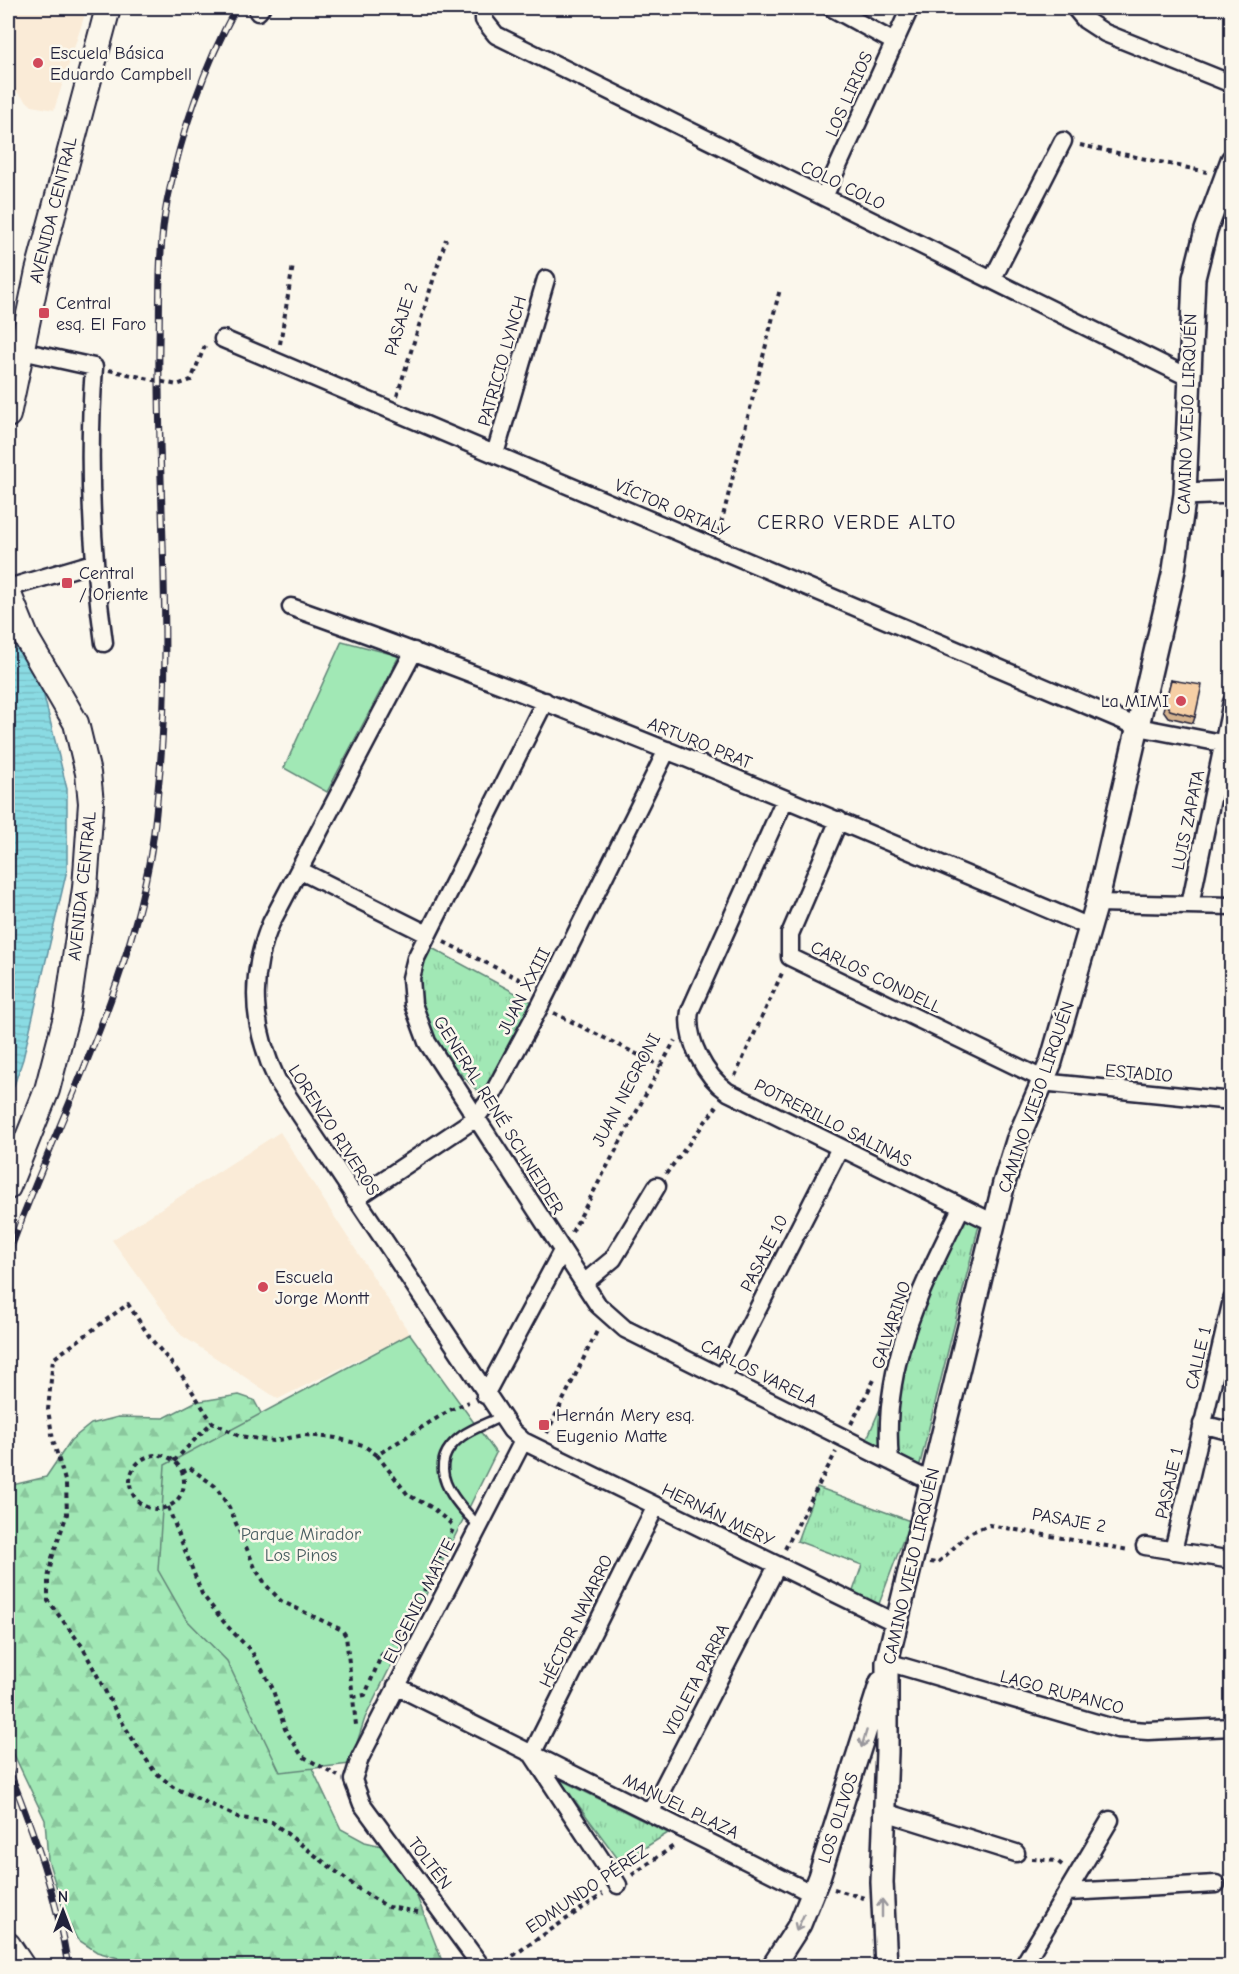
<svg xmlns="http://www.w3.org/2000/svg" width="1239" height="1974" viewBox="0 0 1239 1974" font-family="'Comic Neue',sans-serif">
  <defs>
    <pattern id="grass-tufts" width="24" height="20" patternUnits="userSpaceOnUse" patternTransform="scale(1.5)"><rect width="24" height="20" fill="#a1e8b5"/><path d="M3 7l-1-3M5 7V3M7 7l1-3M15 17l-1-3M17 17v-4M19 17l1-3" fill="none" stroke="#8ac79d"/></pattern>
    <pattern id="forest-firs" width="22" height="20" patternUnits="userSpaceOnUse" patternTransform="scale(1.5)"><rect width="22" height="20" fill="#a1e8b5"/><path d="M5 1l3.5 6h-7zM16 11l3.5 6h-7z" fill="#8ac79d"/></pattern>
    <pattern id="water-rules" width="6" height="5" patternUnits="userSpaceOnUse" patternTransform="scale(1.5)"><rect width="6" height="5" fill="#8adbe3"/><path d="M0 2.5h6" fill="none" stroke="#77bcc4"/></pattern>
  </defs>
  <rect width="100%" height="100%" fill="#fbf7ec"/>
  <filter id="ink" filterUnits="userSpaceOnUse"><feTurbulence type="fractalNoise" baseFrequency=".0167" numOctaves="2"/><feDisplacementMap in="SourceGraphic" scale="12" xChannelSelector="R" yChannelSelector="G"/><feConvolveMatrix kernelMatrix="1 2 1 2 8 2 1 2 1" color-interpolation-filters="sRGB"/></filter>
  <g filter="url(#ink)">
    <path fill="#faebd7" d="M8,8H87L54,110L32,106L8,84Z
      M280,1132L410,1334L278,1399L181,1335L112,1240Z"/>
    <path fill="url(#grass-tufts)" stroke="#628578" stroke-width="1.5" d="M430,947L534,1003L483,1097C456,1068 423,1041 416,1000C414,983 424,962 430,947Z
      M962,1218L979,1225L919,1468L867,1439Z
      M817,1487L910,1521L879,1604L852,1594L862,1565L797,1541Z
      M559,1779L668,1833L621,1863Z"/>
    <path fill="url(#forest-firs)" stroke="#628578" stroke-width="1.5" d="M239,1395L254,1400L263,1417L311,1766L341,1829L365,1842L394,1849L407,1871L444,1966H124L118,1958L97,1952L77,1939L66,1918L48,1860L45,1820L8,1742V1486L46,1477L71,1440L91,1424L118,1417L164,1418L195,1402Z"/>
    <path fill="#a1e8b5" stroke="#628578" stroke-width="1.5" d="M342,641L399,656L327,792L284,768Z
      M410,1334L496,1453L365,1718L350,1764L280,1772L227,1661L186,1619L158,1570L165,1465Z"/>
    <path fill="url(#water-rules)" stroke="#6091a0" stroke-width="1.5" d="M8,623L38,672L67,789V870L23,1059L8,1103Z"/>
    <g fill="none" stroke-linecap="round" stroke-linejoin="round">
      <defs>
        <path id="service" d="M479,1526C455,1502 421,1466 462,1436C473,1428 488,1423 500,1417"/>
        <path id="minor" d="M484,8V20L496,35L1190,378
          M832,8L894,42
          M1075,8L1085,20L1105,33L1232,84
          M258,12L261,8
          M824,197L910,8
          M992,280L1063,141
          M223,339L1138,727L1232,745
          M8,348L94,367C87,461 91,550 104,643
          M495,454L546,279
          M8,588L93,563
          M291,607C562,703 826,815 1090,927
          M414,651L271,923C248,977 252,1028 277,1080L511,1430L523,1441L896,1623
          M545,701L416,958L411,978L413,1004L427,1042L598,1305L625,1329L930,1481
          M785,799L690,1011C685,1039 705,1076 728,1092L994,1223
          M839,820L790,934V957L1051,1083L1232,1101
          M299,870L427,934
          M1097,903L1232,906
          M1190,905L1232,702
          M355,1199L476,1118L490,1099L540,1006L667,750
          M584,1283L613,1259L657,1186
          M723,1377L840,1148
          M485,1395L562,1251
          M1202,1424L1232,1432
          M890,1461C881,1365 920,1291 961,1208
          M1145,1546L1232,1560
          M1173,1551L1232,1300
          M887,1662L1117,1729L1148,1731L1232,1727
          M396,1686L813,1894
          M885,1812L1016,1853
          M650,1813L777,1566
          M618,1885L532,1754L656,1506
          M1068,1892L1216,1884
          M481,1966L362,1804L353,1780L360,1758L523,1441
          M1023,1966L1110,1820"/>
        <path id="tertiary" d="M1185,494L1232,492
          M773,1966L800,1924L819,1877L881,1682
          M886,1966L882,1882L887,1752V1662L1004,1183L1017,1141L1051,1062L1097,903L1174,570L1185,494L1194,278L1206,230L1232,160"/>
        <path id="secondary" d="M8,415L38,271L108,8
          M8,592L27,639L76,723L88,773L91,803L85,888L67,1013L47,1090L8,1187
          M8,1945L22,1966"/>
      </defs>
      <use href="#service" stroke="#22223b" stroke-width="13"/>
      <use href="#minor" stroke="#22223b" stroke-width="21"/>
      <use href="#tertiary" stroke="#22223b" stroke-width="26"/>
      <use href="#secondary" stroke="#22223b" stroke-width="28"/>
      <path stroke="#22223b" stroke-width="4" stroke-dasharray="4.5 4.5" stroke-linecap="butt" d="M1080,145L1207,172
        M280,344L293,265
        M109,370L177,385L191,380L206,343
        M397,396L446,239
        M719,532L780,289
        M444,942L531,985
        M554,1013L661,1066
        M735,1076L783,971
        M666,1174L717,1106
        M572,1232L675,1040
        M851,1424L875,1378
        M547,1433L598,1329
        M377,1455L408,1495L431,1507L455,1527
        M130 1482a27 27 0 1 1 54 0a27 27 0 1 1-54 0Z
        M174,1461L212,1422
        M182,1472L190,1468L215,1486L229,1507L256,1570L267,1586L281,1601L342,1630L346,1636L356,1725
        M168,1507L202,1594L227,1626L252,1652L272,1687L285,1729L302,1756L338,1776
        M785,1549L836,1452
        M930,1562L937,1563L942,1559L969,1533L989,1525L1129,1550
        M424,1591L454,1527
        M353,1697L365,1695L381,1656L406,1627
        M1032,1859L1057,1861L1062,1865
        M632,1875L675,1845
        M834,1889L864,1898
        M418,1912L388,1907L360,1890L272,1822L240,1818L173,1787L154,1771L135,1743L116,1712L82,1646L48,1601V1579L52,1558L67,1514L66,1484L53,1440L48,1410L53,1359L128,1304L151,1339L183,1377L212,1422L239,1436L273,1441L305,1435L336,1438L363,1445L377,1455L450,1410L469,1402
        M498,1966L603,1894"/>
      <use href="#service" stroke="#fbf7ec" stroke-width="8"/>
      <use href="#minor" stroke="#fbf7ec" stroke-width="16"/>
      <use href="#tertiary" stroke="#fbf7ec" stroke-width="21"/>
      <use href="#secondary" stroke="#fbf7ec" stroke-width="24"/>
      <defs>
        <path id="rail" d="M8,1256C53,1129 121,1006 147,873C153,846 156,817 158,790C174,642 157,492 159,344C160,297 158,248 167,202C181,133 203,69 236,8
          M8,1768C34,1833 57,1897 68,1966"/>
      </defs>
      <use href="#rail" stroke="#22223b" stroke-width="7"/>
      <use href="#rail" stroke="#fbf7ec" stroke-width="4.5" stroke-dasharray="14" stroke-linecap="butt"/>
    </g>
    <path fill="#d4b28e" stroke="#22223b" stroke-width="1.5" d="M1171,680L1195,717L1193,723L1168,717L1163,710Z"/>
    <path fill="#f6cfa5" stroke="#22223b" stroke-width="1.5" d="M1171,680L1202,685L1195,717L1170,710L1165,703Z"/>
    <defs><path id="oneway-shaft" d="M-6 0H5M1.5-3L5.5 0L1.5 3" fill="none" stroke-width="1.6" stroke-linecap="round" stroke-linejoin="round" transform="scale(1.5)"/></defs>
    <g stroke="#99979c">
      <use href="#oneway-shaft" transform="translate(864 1739) rotate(107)"/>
      <use href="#oneway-shaft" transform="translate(882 1908) rotate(-90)"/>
      <use href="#oneway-shaft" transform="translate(800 1923) rotate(115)"/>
    </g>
  </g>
  <g fill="#d1495b" stroke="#fbf7ec" stroke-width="2">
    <circle cx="38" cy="63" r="6"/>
    <rect x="38" y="307" width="12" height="12" rx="3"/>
    <rect x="61" y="577" width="12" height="12" rx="3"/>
    <circle cx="1181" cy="701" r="6"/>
    <circle cx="263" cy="1287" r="6"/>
    <rect x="538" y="1419" width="12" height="12" rx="3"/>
  </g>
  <g text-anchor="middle" stroke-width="5" stroke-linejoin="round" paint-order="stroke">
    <g font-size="18" fill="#22223b" stroke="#fbf7ec" text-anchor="start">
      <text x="50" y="59">Escuela Básica<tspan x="50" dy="21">Eduardo Campbell</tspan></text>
      <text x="56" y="309">Central<tspan x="56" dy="21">esq. El Faro</tspan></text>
      <text x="79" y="579">Central<tspan x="79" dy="21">/ Oriente</tspan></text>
      <text x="1169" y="707" text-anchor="end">La MIMI</text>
      <text x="275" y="1283">Escuela<tspan x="275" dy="21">Jorge Montt</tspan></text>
      <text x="556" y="1421">Hernán Mery esq.<tspan x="556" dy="21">Eugenio Matte</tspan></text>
    </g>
    <g font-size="18" fill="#22223b" stroke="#fbf7ec">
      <text transform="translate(849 94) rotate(-66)" y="6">LOS LIRIOS</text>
      <text transform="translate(843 185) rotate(26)" y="6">COLO COLO</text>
      <text transform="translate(53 210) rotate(-76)" y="6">AVENIDA CENTRAL</text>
      <text transform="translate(401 319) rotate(-73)" y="6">PASAJE 2</text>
      <text transform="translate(502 361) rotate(-74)" y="6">PATRICIO LYNCH</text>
      <text transform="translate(1187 414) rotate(-88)" y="6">CAMINO VIEJO LIRQUÉN</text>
      <text transform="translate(672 508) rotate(23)" y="6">VÍCTOR ORTALY</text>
      <text transform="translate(700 743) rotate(22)" y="6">ARTURO PRAT</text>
      <text transform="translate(1188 820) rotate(-78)" y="6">LUIS ZAPATA</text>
      <text transform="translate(82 886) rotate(-84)" y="6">AVENIDA CENTRAL</text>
      <text transform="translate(876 977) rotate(26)" y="6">CARLOS CONDELL</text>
      <text transform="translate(524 991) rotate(-63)" y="6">JUAN XXIII</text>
      <text transform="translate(1139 1073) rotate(5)" y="6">ESTADIO</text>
      <text transform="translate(626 1090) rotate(-62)" y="6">JUAN NEGRONI</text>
      <text transform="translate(1036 1097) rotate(-71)" y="6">CAMINO VIEJO LIRQUÉN</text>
      <text transform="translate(499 1115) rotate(58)" y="6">GENERAL RENÉ SCHNEIDER</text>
      <text transform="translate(833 1123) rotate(27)" y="6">POTRERILLO SALINAS</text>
      <text transform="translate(334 1130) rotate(57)" y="6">LORENZO RIVEROS</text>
      <text transform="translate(764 1253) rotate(-63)" y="6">PASAJE 10</text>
      <text transform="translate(891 1325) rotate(-72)" y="6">GALVARINO</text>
      <text transform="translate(1198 1358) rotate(-77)" y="6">CALLE 1</text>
      <text transform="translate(759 1373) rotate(27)" y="6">CARLOS VARELA</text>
      <text transform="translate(1169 1483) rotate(-77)" y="6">PASAJE 1</text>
      <text transform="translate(718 1515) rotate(26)" y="6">HERNÁN MERY</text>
      <text transform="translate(1069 1520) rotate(10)" y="6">PASAJE 2</text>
      <text transform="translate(911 1566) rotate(-77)" y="6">CAMINO VIEJO LIRQUÉN</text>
      <text transform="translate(419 1601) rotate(-63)" y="6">EUGENIO MATTE</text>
      <text transform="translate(576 1621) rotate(-64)" y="6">HÉCTOR NAVARRO</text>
      <text transform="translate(696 1680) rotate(-63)" y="6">VIOLETA PARRA</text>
      <text transform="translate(1062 1692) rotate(15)" y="6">LAGO RUPANCO</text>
      <text transform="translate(681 1806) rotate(26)" y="6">MANUEL PLAZA</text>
      <text transform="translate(838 1818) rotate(-72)" y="6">LOS OLIVOS</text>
      <text transform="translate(430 1863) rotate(53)" y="6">TOLTÉN</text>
      <text transform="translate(587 1889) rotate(-34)" y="6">EDMUNDO PÉREZ</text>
    </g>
    <g font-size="18" fill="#485d60" stroke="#fbf7ec">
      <text x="301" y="1540">Parque Mirador<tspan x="301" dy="21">Los Pinos</tspan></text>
    </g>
    <g font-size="20" letter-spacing="1.5" fill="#22223b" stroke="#fbf7ec">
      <text x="857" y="529">CERRO VERDE ALTO</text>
    </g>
  </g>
  <rect width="1239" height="1974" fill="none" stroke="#fbf7ec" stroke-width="30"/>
  <rect x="15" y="15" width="1209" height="1944" fill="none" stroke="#22223b" stroke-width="2" filter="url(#ink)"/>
  <g transform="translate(63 1911)" stroke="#fbf7ec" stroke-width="4.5" paint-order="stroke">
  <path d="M0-4.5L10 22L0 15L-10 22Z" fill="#22223b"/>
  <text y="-9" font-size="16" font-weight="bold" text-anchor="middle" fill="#22223b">N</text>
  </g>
</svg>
